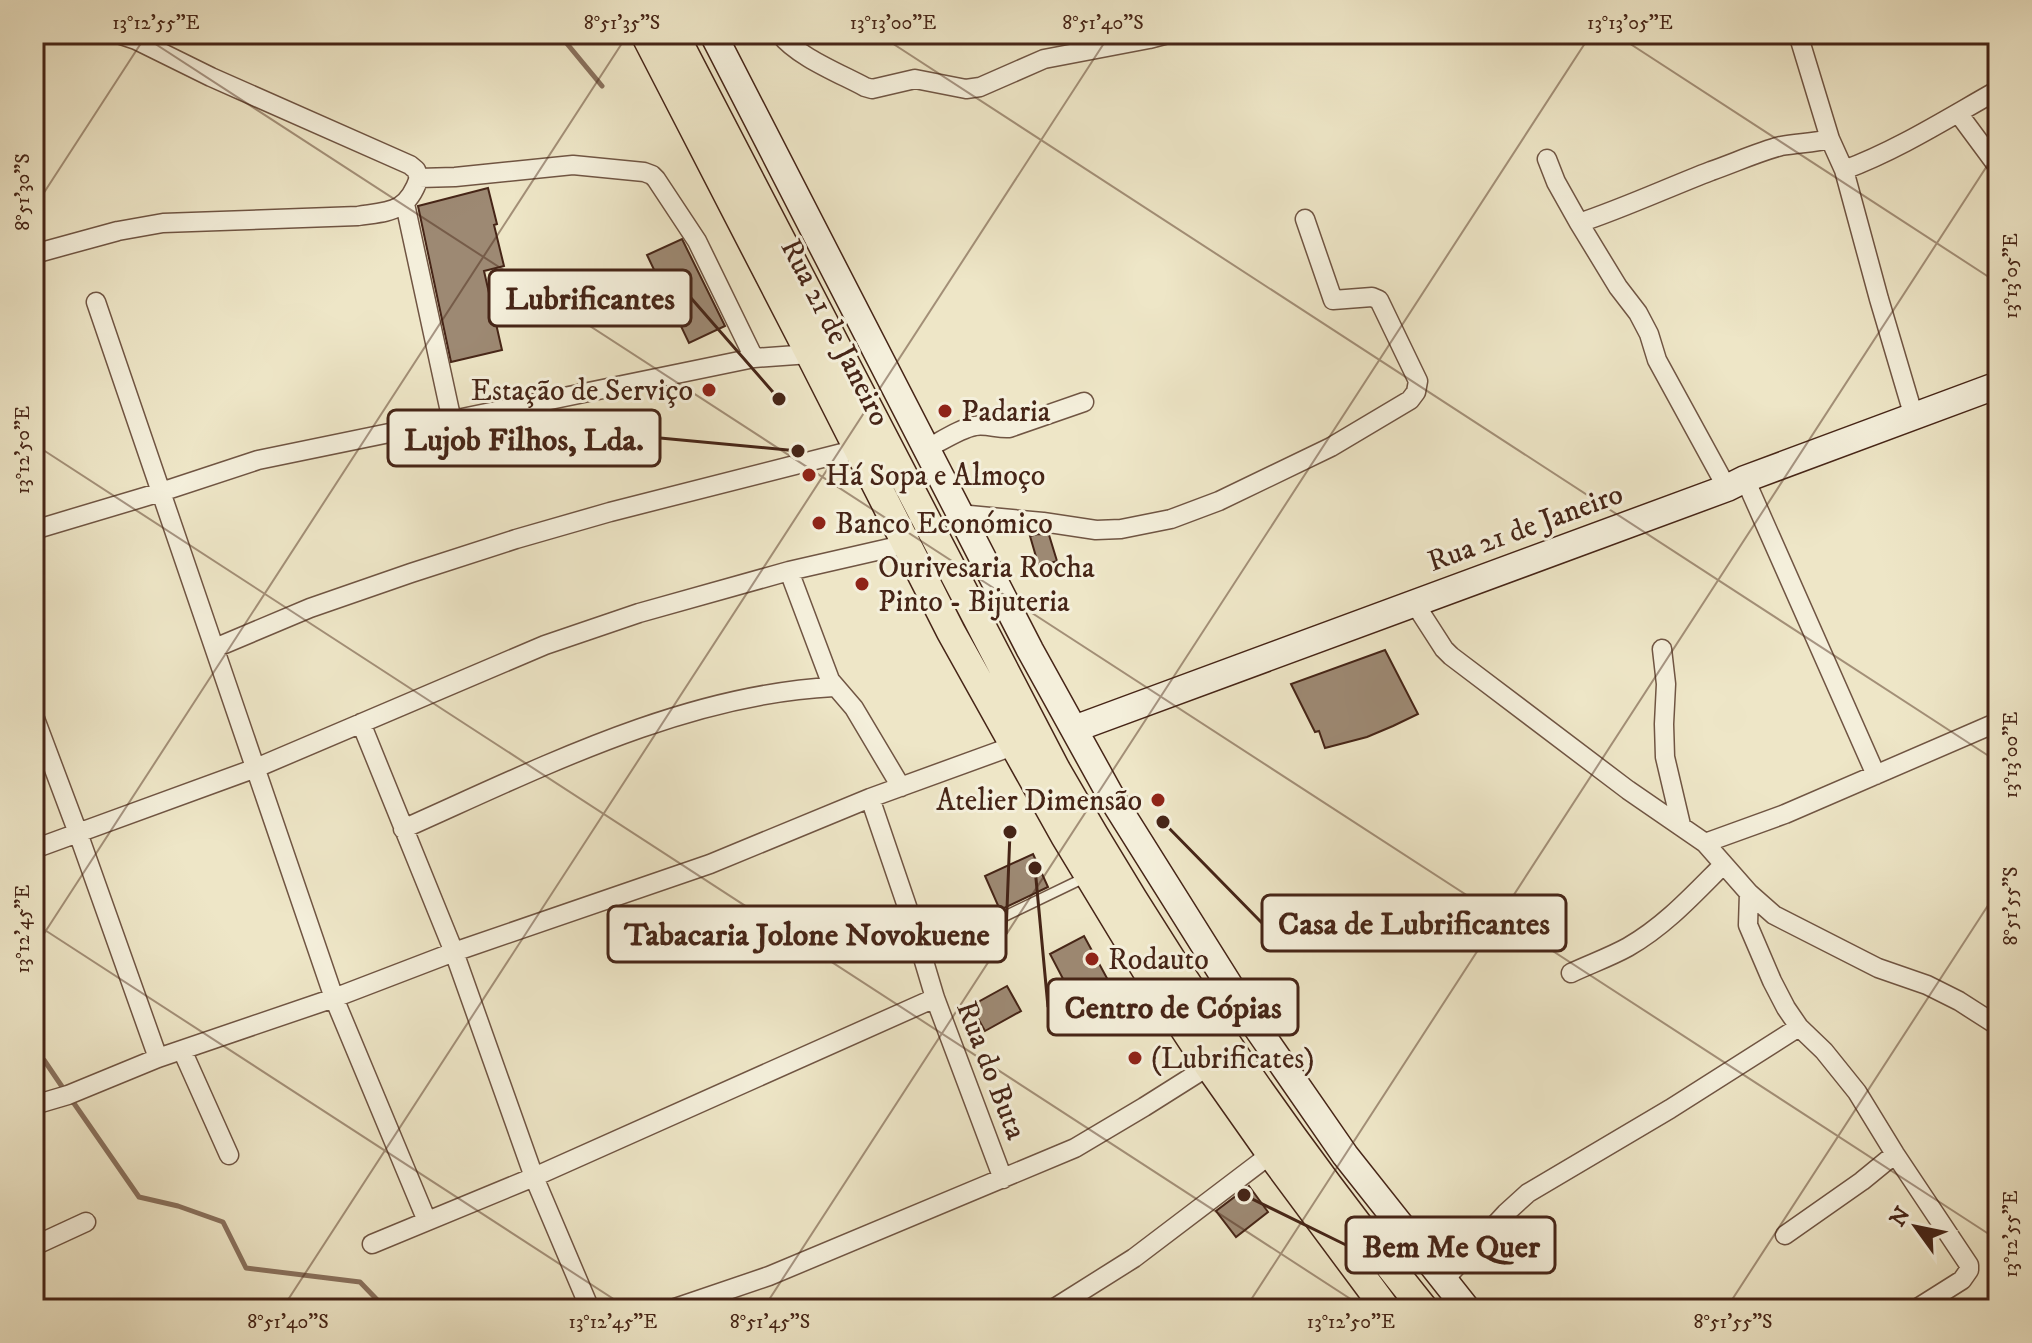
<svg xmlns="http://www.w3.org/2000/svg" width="2032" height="1343" viewBox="0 0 2032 1343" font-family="'IM FELL DW Pica',serif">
  <rect width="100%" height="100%" fill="#eee6c7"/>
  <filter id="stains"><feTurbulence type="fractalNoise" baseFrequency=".0025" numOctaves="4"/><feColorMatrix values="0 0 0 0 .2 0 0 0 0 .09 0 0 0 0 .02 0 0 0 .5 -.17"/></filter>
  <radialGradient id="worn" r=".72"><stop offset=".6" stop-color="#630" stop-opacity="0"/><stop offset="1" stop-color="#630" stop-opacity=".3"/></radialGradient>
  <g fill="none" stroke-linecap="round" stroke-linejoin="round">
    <path stroke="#89715d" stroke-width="5" d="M559,34L602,86
      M34,1051L44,1060L65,1091
      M71,1099L139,1197L178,1206L223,1222L246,1268L360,1282L386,1309"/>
  </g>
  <path fill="#9d8973" stroke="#462517" stroke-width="2" d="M488,188L497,224L494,225L504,266L484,271L502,350L451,362L418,206Z
    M682,239L725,326L689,343L647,255Z
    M1038,534L1049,535L1057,561L1039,567L1030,536Z
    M1385,650L1418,714L1393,726L1367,737L1325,748L1319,731L1315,732L1291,684Z
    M1033,854L1048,887L1000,910L985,876Z
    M1084,936L1108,980L1073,998L1050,954Z
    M1007,986L1021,1011L985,1031L971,1006Z
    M1249,1186L1268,1212L1236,1237L1216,1211Z"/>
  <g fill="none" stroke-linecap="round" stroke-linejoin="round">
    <defs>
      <path id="lane" d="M997,920L1084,878"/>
      <path id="street" d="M118,34L136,40L211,77L410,165L416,170L419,178
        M780,34C796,56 841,74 865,87L872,89L915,79L966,89L980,87L1044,59L1149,39L1168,34
        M1798,34L1830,139L1844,170L1879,299L1914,417
        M1958,113L1998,167
        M1547,159L1556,182L1579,223L1618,287L1638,313L1649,334L1657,360L1727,488
        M1844,170C1898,150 1948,118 1998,90
        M405,204L452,421
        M1579,223C1624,208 1667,188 1711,171C1734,163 1758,152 1781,146C1797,143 1814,143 1830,139
        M34,254L118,231L163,223L358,216C390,211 407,213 419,178L455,177L573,165L644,172L652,175L656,179L697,241L754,358
        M96,302L334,998L427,1221
        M926,449C940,442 961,428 975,426C987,424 998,429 1009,428L1084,402
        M1745,479L1876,775
        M959,514L1043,522L1096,530L1121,529L1171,519L1219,501L1331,447L1410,400L1416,392L1418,381L1379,300L1372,297L1333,300L1305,219
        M34,530L161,492L258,460L754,358L810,354
        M789,571L830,680L854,708L901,787
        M1415,604L1444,649L1451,656L1628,790L1705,843L1749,893L1774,915L1878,968L1927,985L1959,1001L1998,1026
        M215,648L310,608L411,573L516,539L610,512L858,449
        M1662,649L1666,684L1664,724L1665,757L1681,825
        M34,716L78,833L158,1058
        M361,723L454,952L534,1177L590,1309
        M870,798L911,918L935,998L1003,1179
        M403,829C538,769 684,694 834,687
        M1705,843L1785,814L1998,722
        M34,849L256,768L545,645L639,613L789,571L907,544
        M1749,893L1748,925L1772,981L1786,1008L1799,1027L1824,1051L1857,1092L1895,1154L1969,1265V1270L1962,1280L1916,1309
        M1571,973C1590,964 1610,957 1628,947C1665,926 1694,894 1723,865
        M182,1050L229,1155
        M34,1105L68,1095L158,1058L334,998L454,952L710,864L870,798L1013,746
        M1785,1235L1862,1181L1895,1154
        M372,1244L534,1177L935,998
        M34,1246L86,1222
        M1444,1280L1506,1213L1528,1193L1670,1109L1799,1027
        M672,1309L769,1276L1075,1148L1144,1107L1209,1066
        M1053,1309L1134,1258L1271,1154"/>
      <path id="secondary" d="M713,34L1030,650L1113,800L1248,1015L1345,1155L1467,1309
        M1074,729L1727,488L1745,479L1998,385"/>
      <path id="primary" d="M645,34L810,354L951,632L1065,836L1151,978L1209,1066L1271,1154L1386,1309
        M674,34L1055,768C1163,958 1287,1139 1424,1309"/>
    </defs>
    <use href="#lane" stroke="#705543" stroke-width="12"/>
    <use href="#street" stroke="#705543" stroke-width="21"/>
    <use href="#secondary" stroke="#462517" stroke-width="29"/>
    <use href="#primary" stroke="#462517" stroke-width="31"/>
    <use href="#lane" stroke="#f4efdb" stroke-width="9"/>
    <use href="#street" stroke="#f4efdb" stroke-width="18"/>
    <use href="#secondary" stroke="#f4efdb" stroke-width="26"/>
    <use href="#primary" stroke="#eee6c7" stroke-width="28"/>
  </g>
  <path fill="none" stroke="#462517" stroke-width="2" stroke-opacity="0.45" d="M140,34L1998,1240M878,34L1998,762M1615,34L1998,283M34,208L147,34M34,444L1366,1309M34,923L629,1309M34,949L628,34M282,1309L1110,34M763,1309L1591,34M1245,1309L1998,149M1726,1309L1998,890"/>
  <g fill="#8f2418" stroke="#f4efdb" stroke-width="3">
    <circle cx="709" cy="390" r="8"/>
    <circle cx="945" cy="411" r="8"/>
    <circle cx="809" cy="475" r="8"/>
    <circle cx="819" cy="523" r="8"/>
    <circle cx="862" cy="584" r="8"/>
    <circle cx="1158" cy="800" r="8"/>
    <circle cx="1092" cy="959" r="8"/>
    <circle cx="1135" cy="1058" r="8"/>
  </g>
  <g text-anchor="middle" stroke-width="6" stroke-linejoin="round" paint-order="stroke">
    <g font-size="30" fill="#462517" stroke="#f4efdb">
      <text transform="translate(836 332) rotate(63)" y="10">Rua 21 de Janeiro</text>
      <text transform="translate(1525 527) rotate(-20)" y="10">Rua 21 de Janeiro</text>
      <text transform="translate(992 1070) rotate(69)" y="10">Rua do Buta</text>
    </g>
    <g font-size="30" fill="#462517" stroke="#f4efdb" text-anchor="start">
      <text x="693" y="400" text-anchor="end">Estação de Serviço</text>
      <text x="961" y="421">Padaria</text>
      <text x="825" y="485">Há Sopa e Almoço</text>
      <text x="835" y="533">Banco Económico</text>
      <text x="878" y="577">Ourivesaria Rocha<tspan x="878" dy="34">Pinto - Bijuteria</tspan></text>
      <text x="1142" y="810" text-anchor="end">Atelier Dimensão</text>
      <text x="1108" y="969">Rodauto</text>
      <text x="1151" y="1068">(Lubrificates)</text>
    </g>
  </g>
  <path fill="none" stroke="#462517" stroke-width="3" d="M779 399L691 298M798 451L660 438M1163 822L1262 923M1010 832L1006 934M1035 868L1048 1007M1244 1195L1346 1245"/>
  <g fill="#462517" stroke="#f4efdb" stroke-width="3">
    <circle cx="779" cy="399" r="8"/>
    <circle cx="798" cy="451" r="8"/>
    <circle cx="1163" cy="822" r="8"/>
    <circle cx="1010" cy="832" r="8"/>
    <circle cx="1035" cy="868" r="8"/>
    <circle cx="1244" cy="1195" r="8"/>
  </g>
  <g fill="#f4efdb" stroke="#462517" stroke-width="3">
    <rect x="489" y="270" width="202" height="56" rx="8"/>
    <rect x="388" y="410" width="272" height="56" rx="8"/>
    <rect x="1262" y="895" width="304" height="56" rx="8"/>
    <rect x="608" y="906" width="398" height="56" rx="8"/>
    <rect x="1048" y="979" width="250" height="56" rx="8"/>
    <rect x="1346" y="1217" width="209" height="56" rx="8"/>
  </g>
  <g font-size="32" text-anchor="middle" font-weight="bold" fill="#462517">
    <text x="590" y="309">Lubrificantes</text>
    <text x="524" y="450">Lujob Filhos, Lda.</text>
    <text x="1414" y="934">Casa de Lubrificantes</text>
    <text x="807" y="945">Tabacaria Jolone Novokuene</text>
    <text x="1173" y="1018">Centro de Cópias</text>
    <text x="1451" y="1257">Bem Me Quer</text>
  </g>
  <rect width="2032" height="1343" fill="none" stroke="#eee6c7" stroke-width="88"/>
  <g transform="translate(1916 1227) rotate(303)" stroke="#f4efdb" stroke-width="6" paint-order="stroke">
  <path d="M0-6L14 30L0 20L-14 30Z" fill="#462517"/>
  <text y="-12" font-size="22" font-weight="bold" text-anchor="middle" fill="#462517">N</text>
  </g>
  <rect x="44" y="44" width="1944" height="1255" fill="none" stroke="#462517" stroke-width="3"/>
  <g font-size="20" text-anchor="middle" fill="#462517">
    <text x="156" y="29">13°12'55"E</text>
    <text x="622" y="29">8°51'35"S</text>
    <text x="893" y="29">13°13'00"E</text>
    <text x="1103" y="29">8°51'40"S</text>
    <text x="1630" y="29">13°13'05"E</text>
    <text transform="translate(22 192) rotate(-90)" y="7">8°51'30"S</text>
    <text transform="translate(2010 276) rotate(-90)" y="7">13°13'05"E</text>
    <text transform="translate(22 450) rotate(-90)" y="7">13°12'50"E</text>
    <text transform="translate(2010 755) rotate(-90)" y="7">13°13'00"E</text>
    <text transform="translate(2010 906) rotate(-90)" y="7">8°51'55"S</text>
    <text transform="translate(22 929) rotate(-90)" y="7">13°12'45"E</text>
    <text transform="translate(2010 1234) rotate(-90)" y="7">13°12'55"E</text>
    <text x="288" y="1328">8°51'40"S</text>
    <text x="613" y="1328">13°12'45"E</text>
    <text x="770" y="1328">8°51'45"S</text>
    <text x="1351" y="1328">13°12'50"E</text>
    <text x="1733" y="1328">8°51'55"S</text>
  </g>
  <rect width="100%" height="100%" filter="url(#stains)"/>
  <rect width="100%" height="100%" fill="url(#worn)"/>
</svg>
